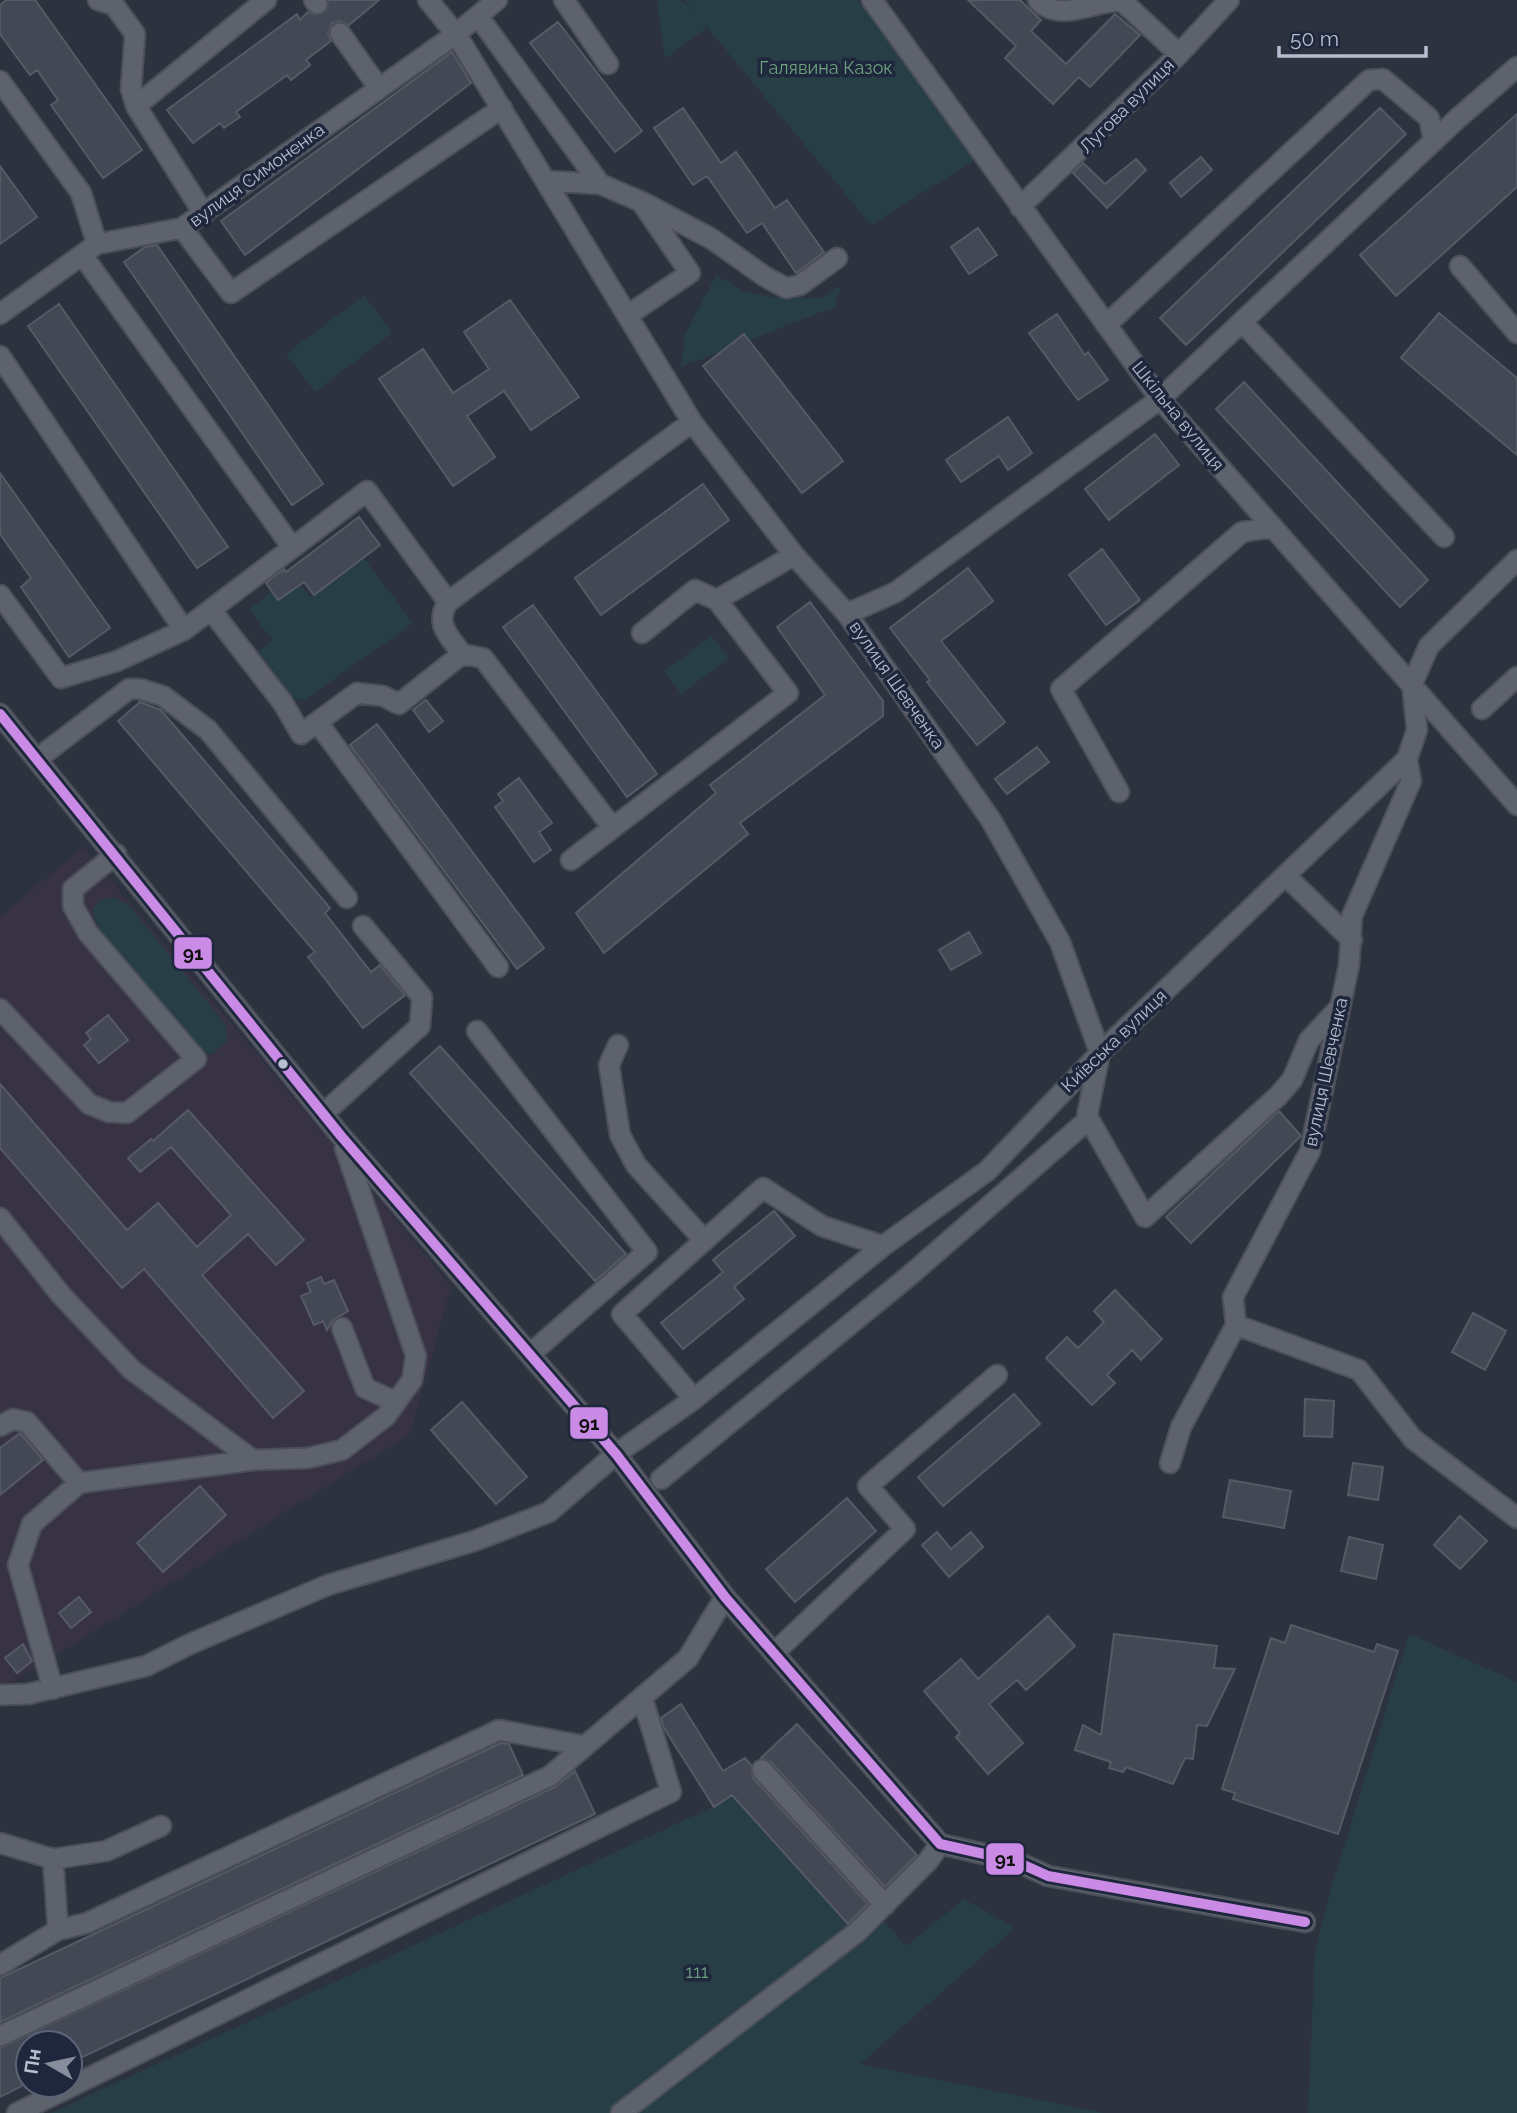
<svg xmlns="http://www.w3.org/2000/svg" width="1517" height="2113" viewBox="0 0 1517 2113" font-family="Raleway,sans-serif">
  <rect width="100%" height="100%" fill="#2d323f"/>
  <path fill="#373345" d="M83,847L451,1286L410,1434L0,1690V917Z"/>
  <path fill="#283e47" d="M657,0H680L694,12L684,0H858L975,160L871,225L707,27L665,59Z
    M716,275L744,292L773,297L820,298L841,286L834,307L681,367L685,335Z
    M364,295L392,333L315,392L286,354Z
    M363,557L413,623L306,699C281,703 268,671 255,653L273,641L249,609L292,576L311,597Z
    M712,636L728,659L681,694L664,671Z
    M112,897L128,904L226,1025L227,1041L211,1055L198,1049C173,1020 94,943 93,908L101,900Z
    M1409,1634L1517,1682V2113H1308L1315,1950L1331,1889Z
    M732,1795L852,1929L873,1909L906,1946L964,1899L1015,1928L860,2064L1104,2113H51L713,1807Z"/>
  <path fill="#444854" stroke="#555a66" stroke-width="2" d="M6,0H35L142,150L103,178L51,105L58,100L37,70L30,75L0,34V5Z
    M328,0H379L349,25L340,21L332,23L328,33L331,41L306,60L310,65L291,80L287,75L236,112L240,117L224,128L220,123L193,143L167,110L297,14L300,20L308,12L318,16L324,14L328,8Z
    M968,0H1020L1041,20L1031,31L1066,64L1115,14L1140,35L1090,87L1079,77L1053,104L1005,58L1016,46Z
    M558,22L642,131L615,152L530,43Z
    M452,52L471,83L245,255L221,221Z
    M683,108L721,163L736,152L775,208L787,200L824,252L796,273L762,223L747,233L707,176L693,185L654,128Z
    M1380,108L1406,134L1186,345L1160,318Z
    M1517,114V187L1396,296L1360,255Z
    M1201,157L1212,170L1181,197L1170,183Z
    M1136,159L1146,170L1107,208L1073,173L1083,163L1105,184Z
    M0,166L37,217L0,244Z
    M978,228L997,255L969,274L951,247Z
    M157,245L323,484L292,505L124,262L145,247Z
    M510,300L579,397L531,430L504,391L467,416L495,457L453,486L379,379L423,349L453,393L489,369L464,332Z
    M59,304L228,547L197,568L28,326Z
    M1439,313L1517,378V455L1401,358Z
    M1057,314L1085,355L1088,352L1108,380L1078,400L1029,333Z
    M744,334L843,461L802,493L703,366Z
    M1244,382L1428,580L1400,607L1216,409Z
    M1008,417L1032,453L1008,470L999,456L961,482L946,460Z
    M1155,434L1179,465L1109,520L1085,489Z
    M0,473L110,628L69,657L21,587L31,578L0,534Z
    M703,484L729,520L601,615L575,578Z
    M359,517L380,545L314,595L304,582L278,600L266,583L284,569L286,572Z
    M1102,549L1140,600L1106,625L1069,575Z
    M968,568L993,601L941,641L1005,722L977,745L927,682L930,680L890,628Z
    M810,602L883,701V716L740,823L748,834L604,953L576,913L716,793L710,785L825,695L777,627Z
    M533,605L657,774L627,797L503,627Z
    M426,700L443,721L429,732L413,710Z
    M140,702L161,710L330,908L325,913L371,972L380,965L405,995L363,1028L308,957L315,952L118,721Z
    M377,724L544,948L517,969L350,745Z
    M1037,747L1049,762L1007,794L995,779Z
    M519,778L552,823L539,832L551,850L534,862L495,807L503,801L498,794Z
    M969,932L981,953L951,970L939,950Z
    M108,1015L128,1040L99,1063L84,1045L91,1039L86,1033Z
    M440,1046L626,1254L595,1281L410,1073Z
    M0,1084L127,1230L158,1203L197,1247L231,1215L171,1147L140,1172L128,1158L151,1139L153,1141L188,1110L304,1240L276,1265L248,1234L202,1275L304,1391L273,1418L144,1269L122,1288L0,1148Z
    M1279,1111L1301,1136L1191,1243L1166,1217Z
    M774,1211L795,1236L734,1287L744,1299L683,1349L661,1323L723,1272L713,1260Z
    M321,1277L324,1284L334,1280L348,1311L333,1320L327,1330L323,1321L314,1325L301,1296L311,1292L307,1283Z
    M1115,1290L1162,1339L1141,1360L1132,1350L1107,1375L1115,1383L1092,1405L1046,1358L1067,1337L1078,1348L1104,1322L1094,1311Z
    M1473,1313L1506,1331L1485,1370L1452,1352Z
    M1014,1394L1040,1424L943,1506L918,1477Z
    M1305,1399L1334,1401L1332,1437L1304,1436Z
    M462,1402L527,1477L496,1504L431,1430Z
    M20,1433L43,1460L0,1495V1448Z
    M1353,1463L1383,1467L1378,1500L1348,1495Z
    M1230,1480L1291,1491L1284,1528L1223,1517Z
    M200,1486L226,1515L163,1572L137,1543Z
    M847,1498L876,1531L795,1602L766,1569Z
    M1460,1516L1487,1541L1460,1569L1434,1545Z
    M937,1532L951,1549L971,1532L983,1547L949,1577L922,1545Z
    M1349,1537L1383,1545L1376,1579L1341,1571Z
    M79,1597L91,1612L71,1628L59,1613Z
    M1048,1616L1075,1646L1026,1690L1017,1680L989,1704L1023,1743L988,1774L956,1737L960,1733L924,1691L961,1659L978,1679Z
    M1291,1625L1374,1652L1377,1644L1398,1651L1338,1834L1233,1799L1235,1793L1222,1789L1271,1638L1285,1643Z
    M1114,1634L1217,1646L1214,1668L1235,1669L1207,1726L1197,1725L1193,1759L1185,1758L1173,1784L1126,1767L1123,1772L1109,1768L1111,1762L1075,1750L1083,1725L1101,1735Z
    M23,1644L32,1661L17,1673L5,1658Z
    M681,1704L723,1771L745,1758L751,1765L753,1778L868,1904L848,1924L732,1795L714,1807L664,1728L661,1718Z
    M797,1724L917,1855L885,1887L771,1762L761,1758Z
    M501,1743L509,1744L523,1775L0,2022V1978Z
    M575,1771L595,1814L70,2063V2043H28V2083L0,2097V2048L555,1787Z"/>
  <g fill="none" stroke-linecap="round" stroke-linejoin="round">
    <path stroke="#424755" stroke-width="19" stroke-dasharray="19 10" stroke-linecap="butt" d="M317,4L340,33"/>
    <defs>
      <path id="minor" d="M98,0L114,5L135,34L131,89L136,106L204,214
        M314,0L317,4
        M428,0L456,34L692,422L794,555L847,614L896,592L1160,399L1457,119L1517,67
        M564,0L608,64
        M872,0L1160,399L1517,805
        M1038,0C1059,24 1095,0 1122,1L1179,54
        M478,16L600,184
        M340,33L378,87
        M0,81L81,193L97,244
        M136,106L266,0
        M547,181L600,184L642,202L712,239L764,276L786,288L800,285L837,258
        M1020,207L1179,54L1229,0
        M182,228L231,293L502,108
        M83,256L292,547
        M1460,266L1517,333
        M0,314L97,244L182,228L456,34L497,0
        M628,315L690,273L644,206
        M1242,322L1444,537
        M1106,325L1369,80L1383,79L1429,118L1434,141
        M0,356L184,630
        M0,595L61,678L117,661L184,630L367,491L448,602L692,422
        M448,602C434,624 449,636 462,654L483,658L612,827
        M211,610L283,703L301,734L357,693L383,696L399,704L462,654
        M847,614L991,820L1060,942L1100,1053L1087,1116L1145,1217L1278,1096L1292,1080L1309,1040L1340,1007
        M642,633L695,590L717,600
        M1482,709L1517,677
        M0,714L341,1136L616,1454L725,1597L940,1844L1015,1861L1048,1876L1305,1922
        M318,723L498,967
        M37,759L129,689H140L163,696L208,730L347,898
        M1407,759L1411,781L1352,916L1349,965L1310,1151L1233,1297L1236,1325L1359,1370L1413,1439L1517,1518
        M1119,792L1061,689L1242,532L1272,527
        M571,860L788,693L717,600L794,555
        M1286,876L1352,940
        M0,1009L89,1104L109,1112L127,1113L196,1059L88,933L73,906V889L116,854
        M477,1031L647,1252L530,1354
        M618,1045L609,1065L620,1135L636,1165L703,1239
        M323,1114L420,1026L422,997L363,926
        M0,1218L61,1295L132,1370L253,1460L308,1458L342,1450L386,1416L412,1380L416,1356L345,1148
        M342,1328L365,1388L396,1402
        M694,1399L622,1314L763,1188L822,1226L883,1246
        M0,1426L13,1419L27,1422L79,1483
        M1170,1463L1181,1427L1236,1325
        M661,1479L909,1276L1089,1119
        M774,1653L905,1529L868,1486L997,1375
        M53,1689L18,1565L32,1524L79,1483L253,1460
        M0,1695L28,1694L146,1666L190,1644L328,1585L474,1541L549,1512L616,1454L694,1399L883,1246L987,1171L1100,1053L1407,759L1417,730L1412,684L1429,646L1517,560
        M762,1770L885,1905
        M0,1843L53,1859L58,1930L0,1965
        M53,1859L106,1851L161,1826
        M58,1930L87,1923L499,1730L585,1746
        M0,2036L550,1776L688,1658L725,1597
        M17,2113L671,1792L642,1697
        M621,2113L857,1932L928,1861L940,1844"/>
    </defs>
    <use href="#minor" stroke="#4b4f59" stroke-width="23"/>
    <use href="#minor" stroke="#5e626c" stroke-width="19"/>
    <defs>
      <path id="bus-1" d="M0,714L341,1136L616,1454L725,1597L940,1844L1015,1861L1048,1876L1305,1922"/>
    </defs>
    <use href="#bus-1" stroke="#1e273b" stroke-width="16"/>
    <use href="#bus-1" stroke="#ca8be6" stroke-width="10"/>
  </g>
  <circle fill="#b8becf" stroke="#1e273b" stroke-width="2.5" cx="283" cy="1064" r="6"/>
  <g text-anchor="middle" stroke-width="7" stroke-linejoin="round" paint-order="stroke">
    <g font-size="18" fill="#6da27f" stroke="#1e273b">
      <text x="826" y="74">Галявина Казок</text>
      <text x="697" y="1978">111</text>
    </g>
    <g font-size="18" fill="#b8becf" stroke="#1e273b">
      <text transform="translate(1127 106) rotate(-45)" y="6">Лугова вулиця</text>
      <text transform="translate(257 175) rotate(-36)" y="6">вулиця Симоненка</text>
      <text transform="translate(1178 416) rotate(51)" y="6">Шкільна вулиця</text>
      <text transform="translate(897 685) rotate(55)" y="6">вулиця Шевченка</text>
      <text transform="translate(1114 1041) rotate(-44)" y="6">Київська вулиця</text>
      <text transform="translate(1326 1072) rotate(-78)" y="6">вулиця Шевченка</text>
    </g>
  </g>
  <g stroke="#1e273b" stroke-width="2.5">
    <rect x="173" y="936" width="40" height="34" rx="7" fill="#ca8be6"/>
    <rect x="569" y="1406" width="40" height="34" rx="7" fill="#ca8be6"/>
    <rect x="985" y="1842" width="40" height="34" rx="7" fill="#ca8be6"/>
  </g>
  <g font-size="19" text-anchor="middle" font-weight="bold" fill="#111">
    <text x="193" y="960">91</text>
    <text x="589" y="1430">91</text>
    <text x="1005" y="1866">91</text>
  </g>
  <g transform="translate(49 2064) rotate(279)"><circle r="33" fill="#1e273b" stroke="#5c6376" stroke-width="2"/>
  <path d="M0-5L12 26L0 18L-12 26Z" fill="#878d9d"/>
  <text y="-10" font-size="19" font-weight="bold" text-anchor="middle" fill="#b8becf">Пн</text>
  </g>
  <path d="M1279 46v10h147v-10" fill="none" stroke="#b8becf" stroke-width="3.5"/>
  <text x="1290" y="46" font-size="21" fill="#b8becf" stroke="#1e273b" stroke-width="5" paint-order="stroke">50 m</text>
</svg>
